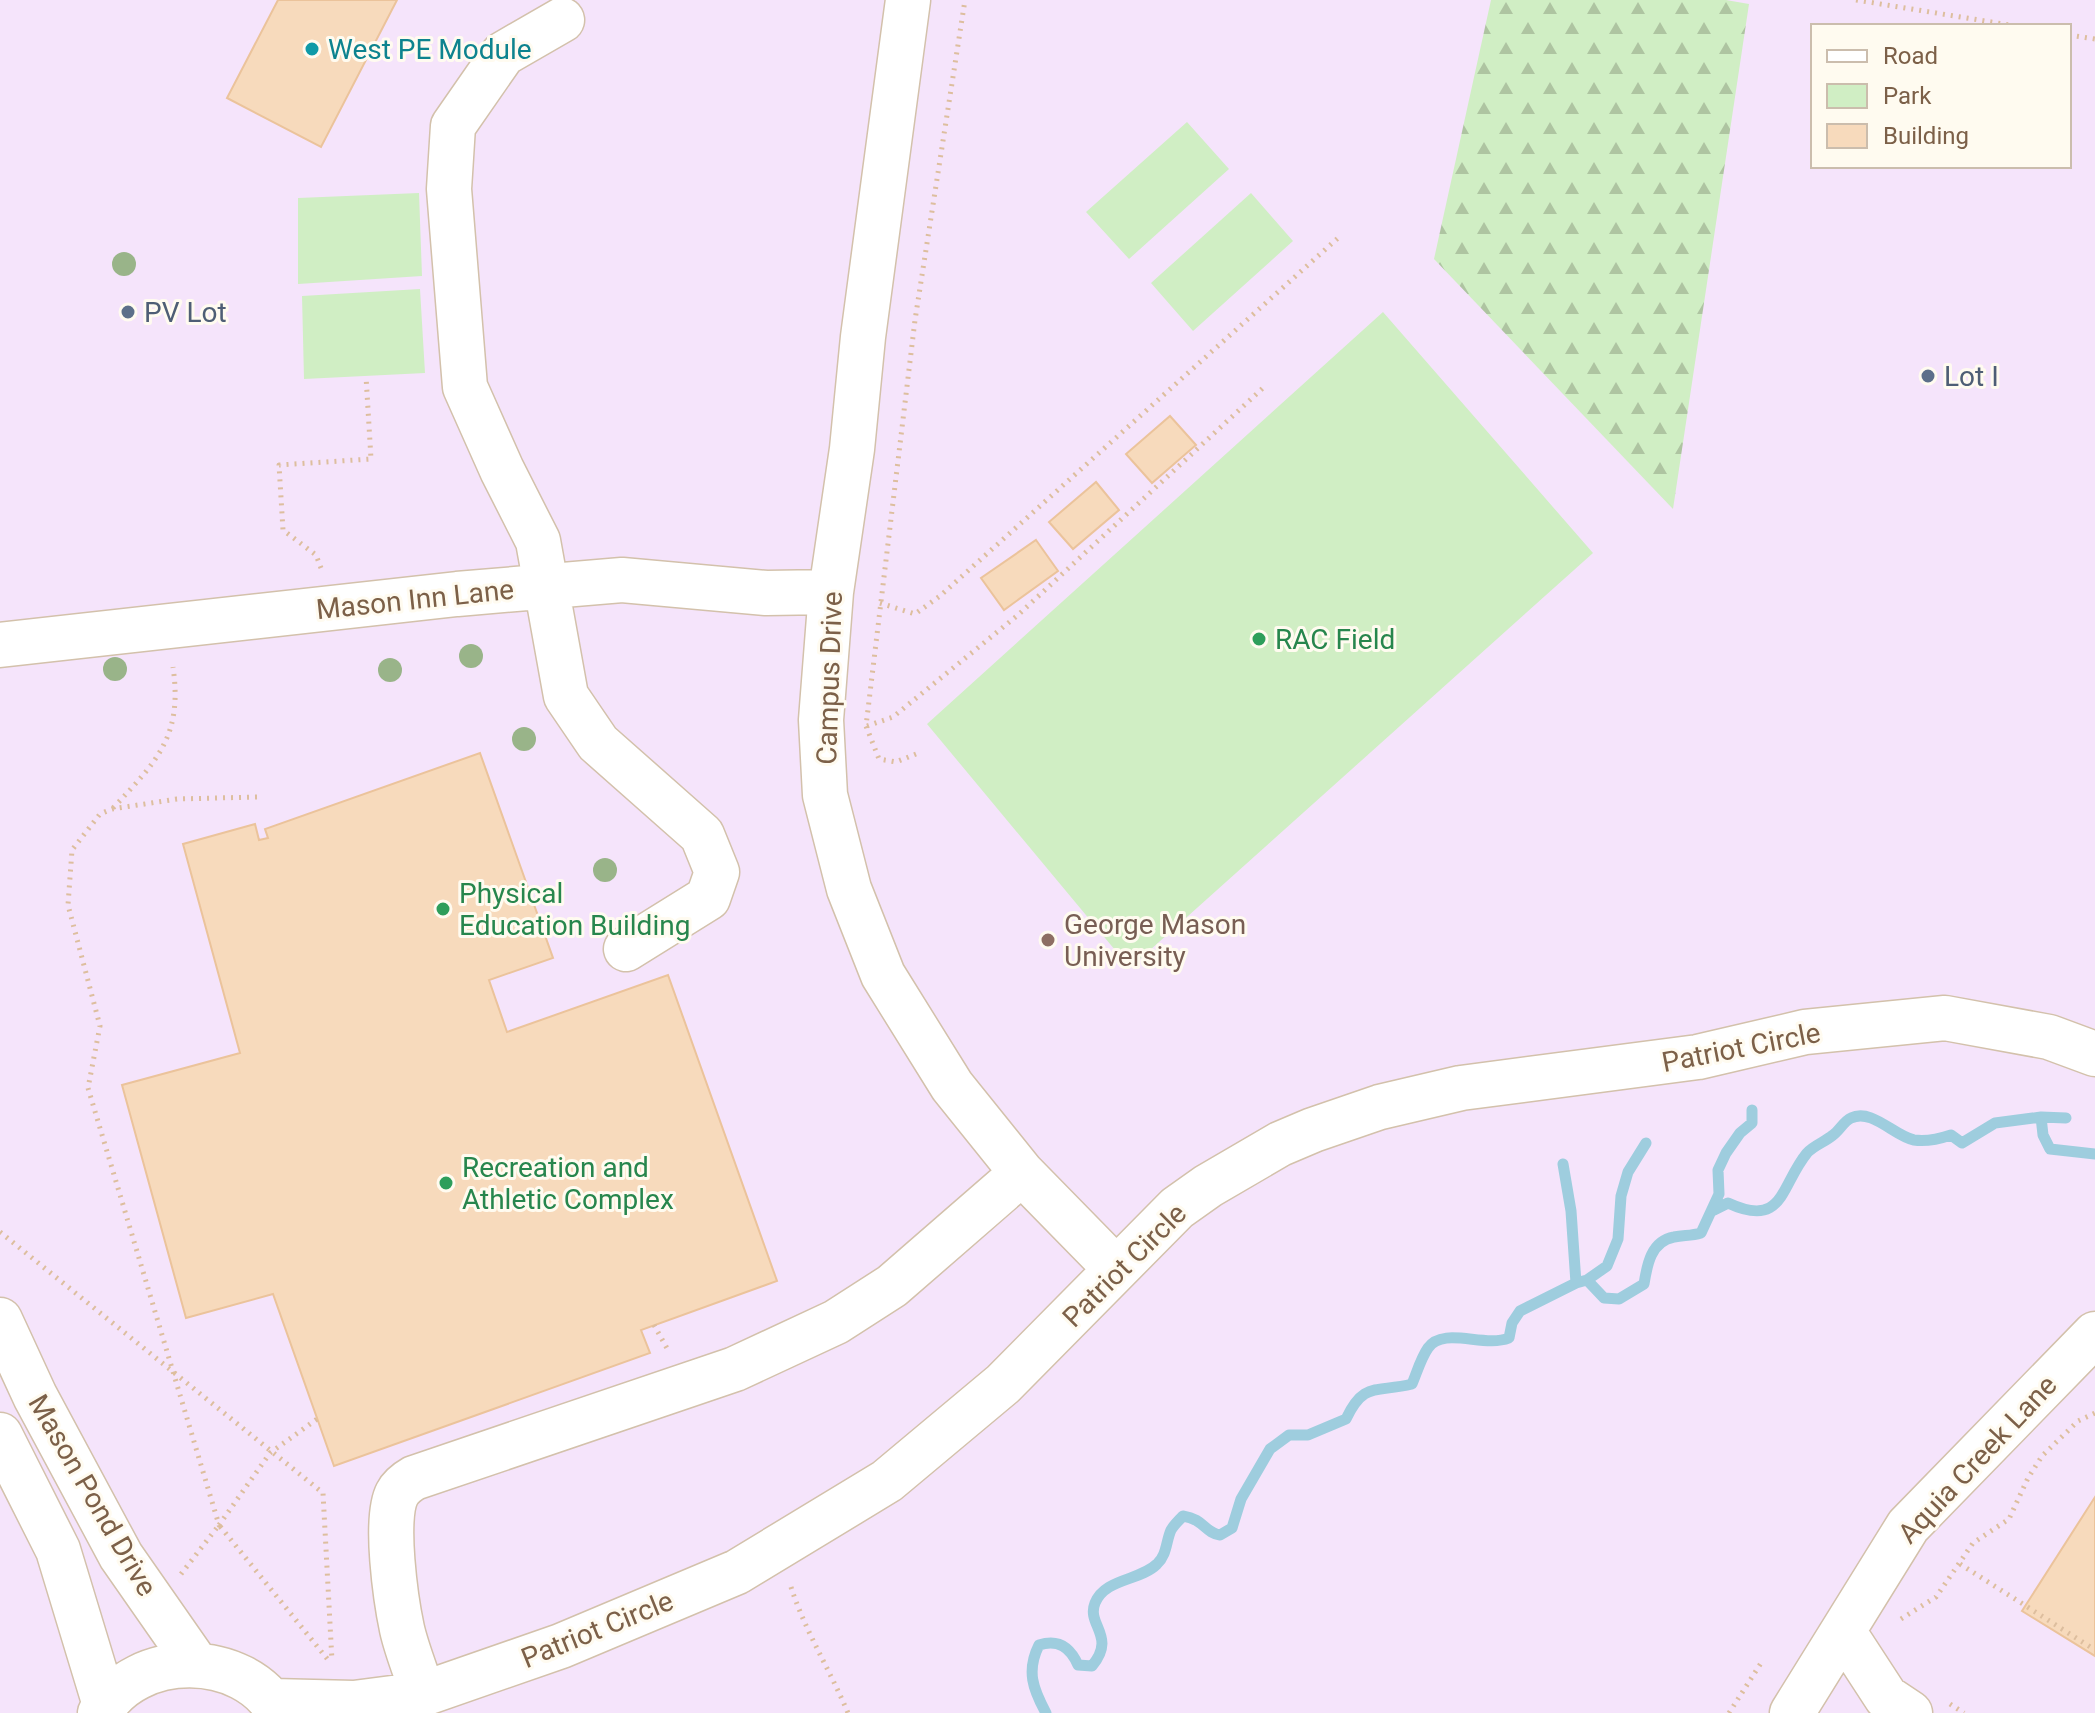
<svg xmlns="http://www.w3.org/2000/svg" width="2095" height="1713" viewBox="0 0 2095 1713" font-family="Roboto,sans-serif">
  <defs>
    <pattern id="forest-firs" width="22" height="20" patternUnits="userSpaceOnUse" patternTransform="scale(2)"><rect width="22" height="20" fill="#d0eec4"/><path d="M5 1l3.5 6h-7zM16 11l3.5 6h-7z" fill="#aec4a1"/></pattern>
  </defs>
  <rect width="100%" height="100%" fill="#fef8e7"/>
  <path fill="#f5e4fb" fill-rule="evenodd" d="M0,0H2095V1713H0ZM1813,26H2069V166H1813Z"/>
  <path fill="url(#forest-firs)" d="M1491,0H1726L1749,4L1673,509L1434,259Z"/>
  <path fill="#d0eec4" d="M1187,122L1229,169L1129,259L1086,212Z
    M419,193L422,276L298,284V198Z
    M1251,193L1293,241L1193,331L1151,283Z
    M420,289L425,373L304,379L302,296Z
    M1383,312L1593,553L1130,968L927,724Z"/>
  <g fill="none" stroke-linecap="round" stroke-linejoin="round">
    <path stroke="#9ecdde" stroke-width="11" d="M2041,1117L2043,1135L2050,1149L2095,1154
      M1563,1164L1571,1211L1576,1283
      M1714,1210L1728,1203C1784,1229 1780,1186 1807,1153C1814,1145 1825,1142 1833,1135C1839,1131 1844,1121 1851,1118C1872,1108 1894,1136 1914,1140C1927,1142 1939,1139 1951,1135L1962,1143L1995,1123L2041,1117L2066,1118
      M1587,1280L1604,1298L1619,1299L1644,1284C1647,1265 1651,1241 1674,1237C1684,1235 1691,1236 1701,1233L1719,1194L1718,1170L1726,1153L1740,1133L1752,1123V1110
      M1046,1713C1033,1689 1026,1671 1039,1645C1058,1639 1070,1647 1078,1665L1092,1666C1117,1636 1086,1625 1095,1603C1105,1578 1140,1581 1157,1564C1167,1555 1166,1541 1171,1530C1174,1525 1179,1520 1183,1516C1204,1519 1205,1533 1220,1535L1232,1528L1241,1499L1270,1449L1289,1435H1308L1346,1419C1364,1381 1376,1393 1412,1384C1417,1372 1421,1358 1428,1348C1443,1326 1484,1348 1509,1338L1512,1323L1520,1311L1576,1283L1587,1280L1607,1266L1618,1239L1621,1196L1628,1172L1646,1143"/>
  </g>
  <path fill="#f7dabc" stroke="#ebc39b" stroke-width="2" d="M278,0H397L321,147L227,98Z
    M1170,416L1196,445L1152,483L1126,454Z
    M1096,482L1119,510L1073,549L1049,522Z
    M1036,540L1058,571L1004,610L981,578Z
    M480,753L553,958L489,980L507,1032L668,975L777,1281L641,1330L650,1353L334,1466L273,1294L186,1318L122,1085L240,1053L183,844L255,824L259,840L268,838L265,829Z
    M2095,1497V1656L2022,1611Z"/>
  <g fill="none" stroke-linecap="round" stroke-linejoin="round">
    <defs>
      <path id="minor" d="M908,0L863,337L852,449L831,592L821,720L825,795L849,889L883,975L952,1086L1022,1173L1116,1269
        M562,20L503,54L453,126L449,189L465,387L502,470L538,541L566,696L598,743L702,835L717,872L708,898L626,949
        M0,645L457,594L622,580L766,593L831,592
        M0,1320L35,1396L121,1556L197,1665
        M0,1435L58,1550L105,1705
        M1843,1631L1886,1697L1910,1713
        M423,1694C416,1672 407,1651 402,1629C396,1601 384,1519 397,1494C401,1486 407,1482 414,1478L735,1369L836,1322L892,1286L1022,1173
        M273,1701L354,1703L423,1694L561,1646L737,1572L887,1481L1003,1384L1177,1208L1208,1186L1280,1144L1313,1130L1380,1107L1461,1088L1698,1057L1805,1032L1945,1018L2049,1037L2095,1054
        M100,1713C136,1649 244,1650 279,1713
        M1792,1713L1908,1526L2095,1334"/>
    </defs>
    <use href="#minor" stroke="#d3c1ab" stroke-width="47"/>
    <path stroke="#ddbe9e" stroke-width="5" stroke-dasharray="2 6" stroke-linecap="butt" d="M1856,0L2016,26
      M2069,35L2095,39
      M321,568L316,555L283,530L279,465L371,459L366,376
      M880,603L915,614L940,596L1338,238
      M867,726L893,717L1018,615L1264,387
      M916,754L896,762L879,759L866,726L915,320L965,0
      M257,797L177,799L112,809L100,814L72,850L68,905L100,1026L88,1088L219,1525L270,1453L317,1419
      M113,808C157,761 183,736 173,667
      M0,1232L323,1493L332,1661
      M654,1325L668,1350
      M1960,1564L2095,1650
      M181,1574L219,1525L329,1661
      M791,1587C805,1631 830,1670 848,1713
      M1901,1619L1936,1597L1973,1543L2009,1519L2028,1478L2042,1456L2078,1421L2095,1413
      M1950,1704L1964,1713
      M1729,1713L1761,1663"/>
    <use href="#minor" stroke="#fff" stroke-width="44"/>
  </g>
  <g fill="#99b489">
    <circle cx="124" cy="264" r="12"/>
    <circle cx="471" cy="656" r="12"/>
    <circle cx="115" cy="669" r="12"/>
    <circle cx="390" cy="670" r="12"/>
    <circle cx="524" cy="739" r="12"/>
    <circle cx="605" cy="870" r="12"/>
  </g>
  <circle fill="#0f9aa8" stroke="#fffbf0" stroke-width="3" cx="312" cy="49" r="8"/>
  <g fill="#5c6f8a" stroke="#fffbf0" stroke-width="3">
    <circle cx="128" cy="312" r="8"/>
    <circle cx="1928" cy="376" r="8"/>
  </g>
  <g fill="#2e9e5b" stroke="#fffbf0" stroke-width="3">
    <circle cx="1259" cy="639" r="8"/>
    <circle cx="443" cy="909" r="8"/>
    <circle cx="446" cy="1183" r="8"/>
  </g>
  <circle fill="#8d6e63" stroke="#fffbf0" stroke-width="3" cx="1048" cy="940" r="8"/>
  <g text-anchor="middle" stroke-width="6" stroke-linejoin="round" paint-order="stroke">
    <g font-size="28" fill="#0d838f" stroke="#fffbf0" text-anchor="start">
      <text x="328" y="59">West PE Module</text>
    </g>
    <g font-size="28" fill="#4e5e75" stroke="#fffbf0" text-anchor="start">
      <text x="144" y="322">PV Lot</text>
      <text x="1944" y="386">Lot I</text>
    </g>
    <g font-size="28" fill="#7c6048" stroke="#fffbf0">
      <text transform="translate(415 599) rotate(-6)" y="10">Mason Inn Lane</text>
      <text transform="translate(829 678) rotate(-88)" y="10">Campus Drive</text>
      <text transform="translate(1741 1047) rotate(-11)" y="10">Patriot Circle</text>
      <text transform="translate(1124 1265) rotate(-45)" y="10">Patriot Circle</text>
      <text transform="translate(1977 1459) rotate(-47)" y="10">Aquia Creek Lane</text>
      <text transform="translate(93 1495) rotate(60)" y="10">Mason Pond Drive</text>
      <text transform="translate(597 1629) rotate(-22)" y="10">Patriot Circle</text>
    </g>
    <g font-size="28" fill="#27864d" stroke="#fffbf0" text-anchor="start">
      <text x="1275" y="649">RAC Field</text>
      <text x="459" y="903">Physical<tspan x="459" dy="32">Education Building</tspan></text>
      <text x="462" y="1177">Recreation and<tspan x="462" dy="32">Athletic Complex</tspan></text>
    </g>
    <g font-size="28" fill="#785e54" stroke="#fffbf0" text-anchor="start">
      <text x="1064" y="934">George Mason<tspan x="1064" dy="32">University</tspan></text>
    </g>
  </g>
  <rect x="1811" y="24" width="260" height="144" fill="#fffbf0" stroke="#cbbdad" stroke-width="2"/>
  <rect x="1827" y="50" width="40" height="12" fill="#ffffff" stroke="#cbbdad" stroke-width="2"/>
  <text x="1883" y="64" font-size="24" fill="#7c6048">Road</text>
  <rect x="1827" y="84" width="40" height="24" fill="#d0eec4" stroke="#cbbdad" stroke-width="2"/>
  <text x="1883" y="104" font-size="24" fill="#7c6048">Park</text>
  <rect x="1827" y="124" width="40" height="24" fill="#f7dabc" stroke="#cbbdad" stroke-width="2"/>
  <text x="1883" y="144" font-size="24" fill="#7c6048">Building</text>
</svg>
